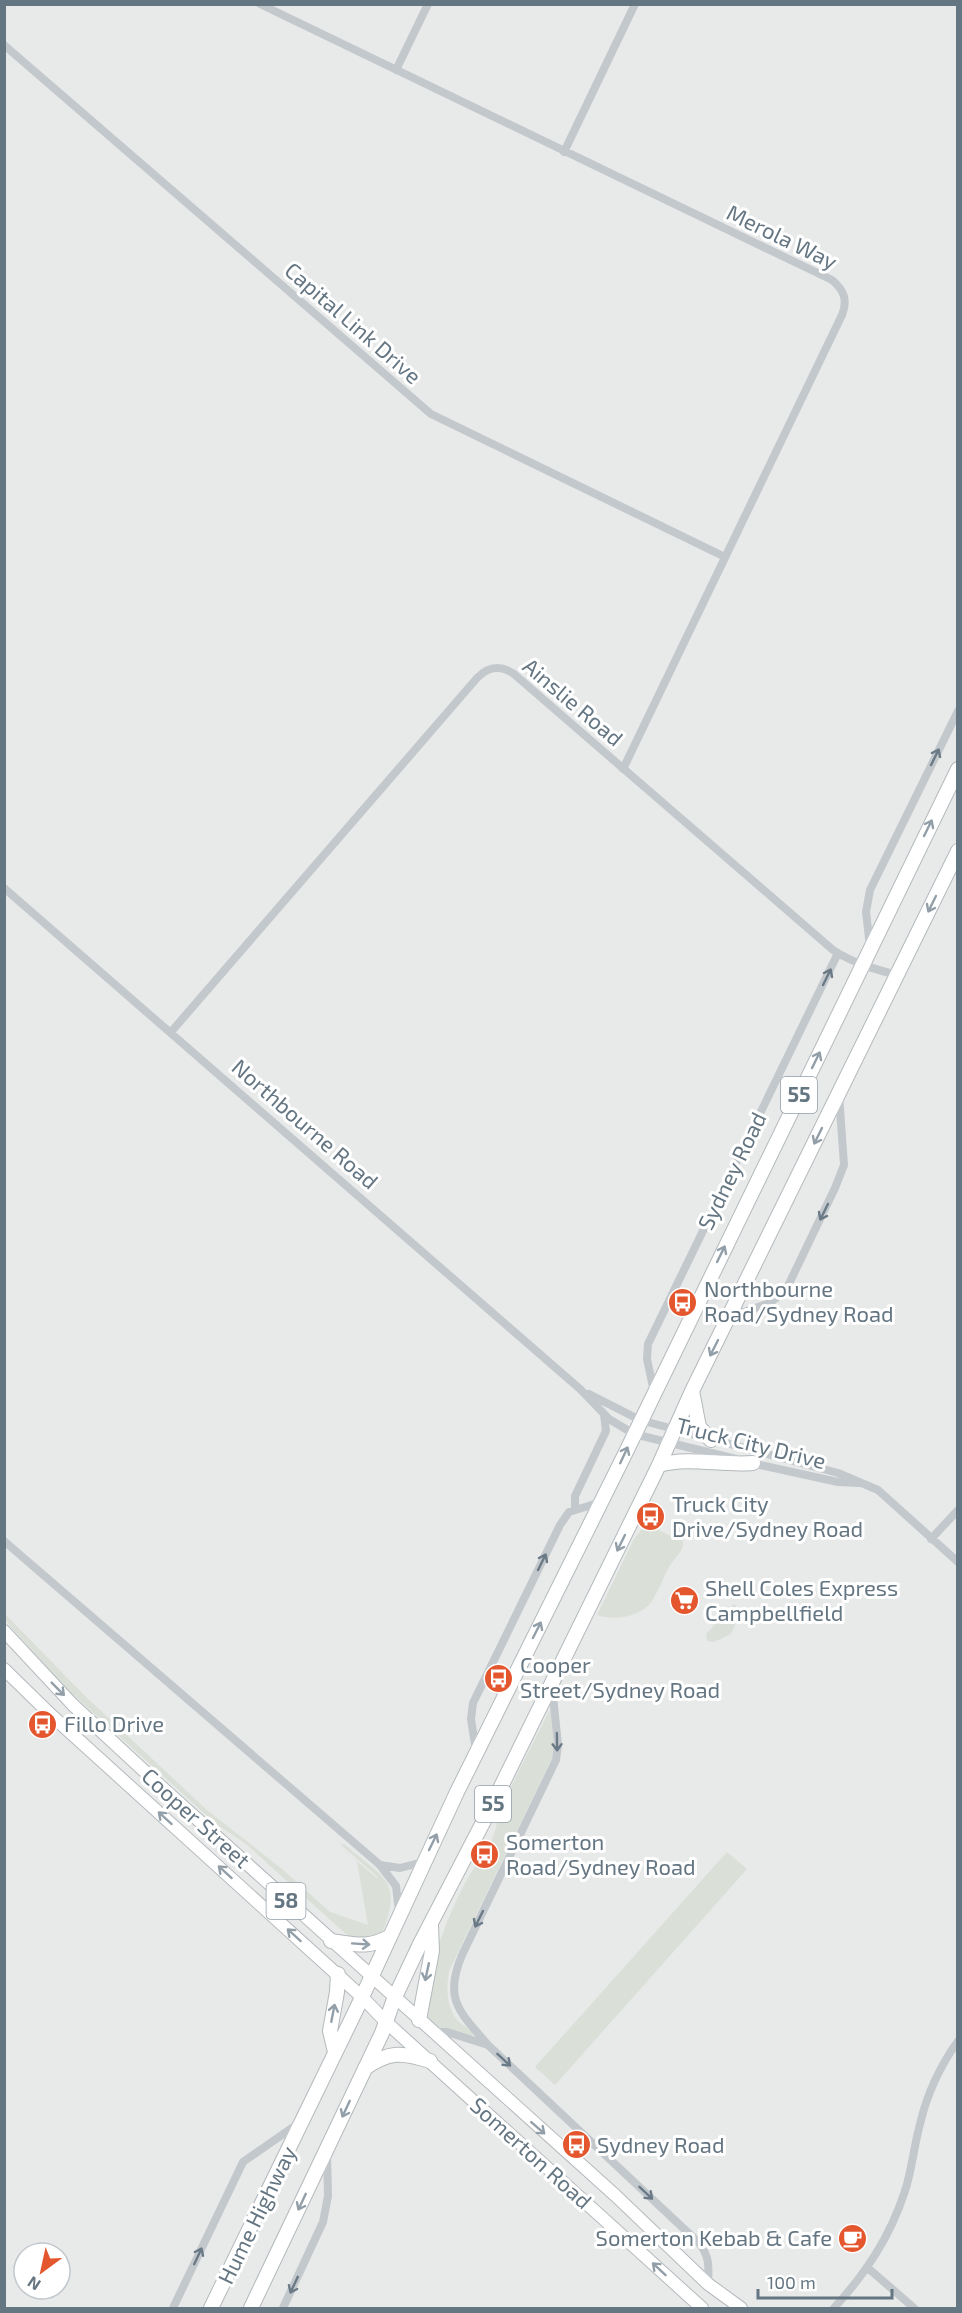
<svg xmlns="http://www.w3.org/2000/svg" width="962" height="2313" viewBox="0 0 962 2313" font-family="'Exo 2',sans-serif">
  <rect width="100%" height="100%" fill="#fafaf8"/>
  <path fill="#e8e9e9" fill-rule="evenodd" d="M5,5H957V2308H5ZM24,2253H60V2289H24Z"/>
  <path fill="#dadfd7" d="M646,1524L677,1539L681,1535C688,1549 676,1555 669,1567C663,1578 659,1590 652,1601C641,1617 614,1621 597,1615L634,1539Z
    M734,1604L740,1610V1613L731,1634L714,1642L707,1641L706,1634Z
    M4,1613L85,1696L208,1811L282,1869L330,1912L368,1925L357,1862L337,1845L377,1878L378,1877L340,1844H344C384,1879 404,1879 381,1936L354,1939L346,1934L246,1844L215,1823L89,1709L65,1687L10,1626L5,1619Z
    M550,1709L554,1747L552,1758L449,1971C446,1987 446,2010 460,2023C466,2027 471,2030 476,2036C463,2033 431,2031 427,2015C418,1987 454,1899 471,1873C479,1860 489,1849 494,1834C497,1827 497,1819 500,1812C514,1777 534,1743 550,1709Z
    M727,1852L747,1869L555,2085L535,2067Z"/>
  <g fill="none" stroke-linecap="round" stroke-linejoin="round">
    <defs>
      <path id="primary" d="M4,1631L73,1705L156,1782L616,2196L708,2284L741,2308
        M4,1669L50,1714L362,1997L386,2022L702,2308"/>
      <path id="trunk" d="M692,1391L699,1427L711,1440
        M659,1465C690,1456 721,1466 753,1463
        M331,1941C355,1944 367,1949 389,1937
        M419,2020L432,1951L431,1925
        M335,2052L330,2031L337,1992L338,1974
        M365,2068C389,2051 403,2052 430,2061
        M211,2308L357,2008L457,1792L625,1454L958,769
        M251,2308L382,2033L394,1999L420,1944L491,1807L659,1465L692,1391L958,851"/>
    </defs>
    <use href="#primary" stroke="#b5babe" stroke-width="14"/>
    <use href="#trunk" stroke="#b4b9bd" stroke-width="16"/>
    <path stroke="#c3c8cc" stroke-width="8" d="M260,4L832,280C844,290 848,300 842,315L623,769
      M4,45L431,414L725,557
      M396,70L428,4
      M564,152L635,4
      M4,888L580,1389L609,1419L634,1434L736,1459
      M870,947L866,912L870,890L958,711
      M171,1032L477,678C489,666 501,665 514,674L833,950C853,963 874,969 897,975
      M729,1317L770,1303L786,1290L835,1188L844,1165L839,1095
      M654,1392L647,1359L648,1344L838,953
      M589,1394L640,1420L838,1473L878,1490L958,1562
      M751,1463L838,1482L859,1483
      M575,1509V1496L606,1431L604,1414
      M931,1539L958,1510
      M4,1541L380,1865L396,1886L399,1912
      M476,1751L471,1719L473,1703L560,1525L569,1512L601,1502
      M380,1865L400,1868L423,1862
      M433,2032H447L488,2045L698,2242C710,2256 709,2267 708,2284
      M488,2045C460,2012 443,2000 462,1955L556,1760L558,1745L552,1687
      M868,2268L914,2308
      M173,2308L243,2162L299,2123
      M283,2308L323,2222L328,2196L327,2153
      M834,2308C866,2273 890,2237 905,2191C912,2169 914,2146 920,2124C927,2094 940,2066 958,2041"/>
    <use href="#primary" stroke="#fff" stroke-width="12"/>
    <use href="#trunk" stroke="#fff" stroke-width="14"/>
  </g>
  <defs><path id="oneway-shaft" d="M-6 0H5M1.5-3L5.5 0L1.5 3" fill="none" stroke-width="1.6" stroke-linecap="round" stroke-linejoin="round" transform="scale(1.5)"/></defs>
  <g stroke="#6a7a87">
    <use href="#oneway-shaft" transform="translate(935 757) rotate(-64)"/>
    <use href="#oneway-shaft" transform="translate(827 977) rotate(-64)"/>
    <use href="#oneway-shaft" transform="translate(824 1212) rotate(116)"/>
    <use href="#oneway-shaft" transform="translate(542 1562) rotate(-64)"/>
    <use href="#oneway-shaft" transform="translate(557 1742) rotate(89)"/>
    <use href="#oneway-shaft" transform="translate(479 1919) rotate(116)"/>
    <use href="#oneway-shaft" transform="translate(504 2060) rotate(43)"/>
    <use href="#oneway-shaft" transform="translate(646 2193) rotate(43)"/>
    <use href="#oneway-shaft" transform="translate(198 2256) rotate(-65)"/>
    <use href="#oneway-shaft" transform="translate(294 2285) rotate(115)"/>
  </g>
  <g stroke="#939fa8">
    <use href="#oneway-shaft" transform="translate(928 828) rotate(-64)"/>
    <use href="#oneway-shaft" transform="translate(932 904) rotate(116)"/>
    <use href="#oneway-shaft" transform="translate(816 1060) rotate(-64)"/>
    <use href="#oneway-shaft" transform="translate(818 1136) rotate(116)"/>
    <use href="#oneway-shaft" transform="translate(721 1254) rotate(-64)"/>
    <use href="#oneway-shaft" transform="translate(714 1348) rotate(117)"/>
    <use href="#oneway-shaft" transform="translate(624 1455) rotate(-65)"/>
    <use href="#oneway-shaft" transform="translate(621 1543) rotate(116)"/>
    <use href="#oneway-shaft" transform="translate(537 1630) rotate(-63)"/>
    <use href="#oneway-shaft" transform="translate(58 1689) rotate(45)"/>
    <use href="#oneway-shaft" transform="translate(165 1818) rotate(-138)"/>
    <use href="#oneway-shaft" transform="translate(433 1842) rotate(-64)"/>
    <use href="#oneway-shaft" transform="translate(225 1872) rotate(-138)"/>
    <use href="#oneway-shaft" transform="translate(294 1935) rotate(-138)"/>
    <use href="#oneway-shaft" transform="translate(361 1944) rotate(4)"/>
    <use href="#oneway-shaft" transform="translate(427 1972) rotate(102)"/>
    <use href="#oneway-shaft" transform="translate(333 2013) rotate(-79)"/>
    <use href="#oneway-shaft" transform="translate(346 2109) rotate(115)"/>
    <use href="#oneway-shaft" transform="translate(538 2128) rotate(41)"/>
    <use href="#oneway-shaft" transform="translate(302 2202) rotate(115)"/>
    <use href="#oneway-shaft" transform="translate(659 2269) rotate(-137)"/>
  </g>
  <defs>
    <symbol id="bus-disc" viewBox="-11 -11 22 22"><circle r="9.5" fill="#e4572e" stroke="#fff"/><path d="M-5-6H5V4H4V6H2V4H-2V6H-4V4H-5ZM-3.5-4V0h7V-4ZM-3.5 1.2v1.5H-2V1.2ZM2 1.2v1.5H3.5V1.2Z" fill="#fff"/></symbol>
    <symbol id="supermarket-disc" viewBox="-11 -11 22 22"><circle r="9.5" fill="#e4572e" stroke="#fff"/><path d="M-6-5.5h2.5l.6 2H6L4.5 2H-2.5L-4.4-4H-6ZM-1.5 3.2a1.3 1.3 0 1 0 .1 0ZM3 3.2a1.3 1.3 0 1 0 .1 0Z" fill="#fff"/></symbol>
    <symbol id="cafe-disc" viewBox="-11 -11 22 22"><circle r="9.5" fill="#e4572e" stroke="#fff"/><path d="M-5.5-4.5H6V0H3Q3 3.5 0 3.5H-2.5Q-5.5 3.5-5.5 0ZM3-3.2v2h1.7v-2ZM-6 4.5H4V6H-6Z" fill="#fff"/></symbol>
  </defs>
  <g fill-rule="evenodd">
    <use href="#bus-disc" x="666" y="1286" width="33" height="33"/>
    <use href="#bus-disc" x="634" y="1500" width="33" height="33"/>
    <use href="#supermarket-disc" x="668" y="1584" width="33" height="33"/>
    <use href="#bus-disc" x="482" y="1662" width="33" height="33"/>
    <use href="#bus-disc" x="26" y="1708" width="33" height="33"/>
    <use href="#bus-disc" x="468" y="1838" width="33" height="33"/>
    <use href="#bus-disc" x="560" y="2128" width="33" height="33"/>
    <use href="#cafe-disc" x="836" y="2222" width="33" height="33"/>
  </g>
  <g text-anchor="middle" stroke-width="6" stroke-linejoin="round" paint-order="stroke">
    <g fill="#fff" stroke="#939fa8" stroke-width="1.5">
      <rect x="781" y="1077" width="36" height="36" rx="4.5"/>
      <rect x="475" y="1786" width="36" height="36" rx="4.5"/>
      <rect x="266.5" y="1883" width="39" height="36" rx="4.5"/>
    </g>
    <g font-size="21" font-weight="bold" fill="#657683">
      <text x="799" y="1102">55</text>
      <text x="493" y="1811">55</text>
      <text x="286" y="1908">58</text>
    </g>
    <g font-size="22" fill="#657683" stroke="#fff">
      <text transform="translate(782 237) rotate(26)" y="8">Merola Way</text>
      <text transform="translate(353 323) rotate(41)" y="8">Capital Link Drive</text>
      <text transform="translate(573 702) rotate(40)" y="8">Ainslie Road</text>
      <text transform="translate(305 1124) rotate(41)" y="8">Northbourne Road</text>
      <text transform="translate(732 1171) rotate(-64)" y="8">Sydney Road</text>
      <text transform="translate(751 1443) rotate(14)" y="8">Truck City Drive</text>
      <text transform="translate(196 1818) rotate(42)" y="8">Cooper Street</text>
      <text transform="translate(531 2153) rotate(42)" y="8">Somerton Road</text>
      <text transform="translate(257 2215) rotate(-64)" y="8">Hume Highway</text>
    </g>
    <g font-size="22" fill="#657683" stroke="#fff" text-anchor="start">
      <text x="704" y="1297">Northbourne<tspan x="704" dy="25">Road/Sydney Road</tspan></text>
      <text x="672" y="1512">Truck City<tspan x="672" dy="25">Drive/Sydney Road</tspan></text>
      <text x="705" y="1596">Shell Coles Express<tspan x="705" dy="25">Campbellfield</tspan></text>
      <text x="520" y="1673">Cooper<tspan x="520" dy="25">Street/Sydney Road</tspan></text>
      <text x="64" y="1732">Fillo Drive</text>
      <text x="506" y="1850">Somerton<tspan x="506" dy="25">Road/Sydney Road</tspan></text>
      <text x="597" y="2153">Sydney Road</text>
      <text x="832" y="2246" text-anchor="end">Somerton Kebab &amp; Cafe</text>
    </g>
  </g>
  <rect width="962" height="2313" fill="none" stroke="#657683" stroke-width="12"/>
  <g transform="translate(42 2271) rotate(213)"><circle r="28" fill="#ffffff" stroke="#c1c8cd" stroke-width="1.5"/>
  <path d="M0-4.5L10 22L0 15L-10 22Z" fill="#e4572e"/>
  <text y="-9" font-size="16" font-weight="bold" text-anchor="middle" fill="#657683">N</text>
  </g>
  <path d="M758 2289v9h134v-9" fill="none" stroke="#657683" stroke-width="3"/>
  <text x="767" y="2289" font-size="18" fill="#657683" stroke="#ffffff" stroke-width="4.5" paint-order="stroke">100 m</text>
</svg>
